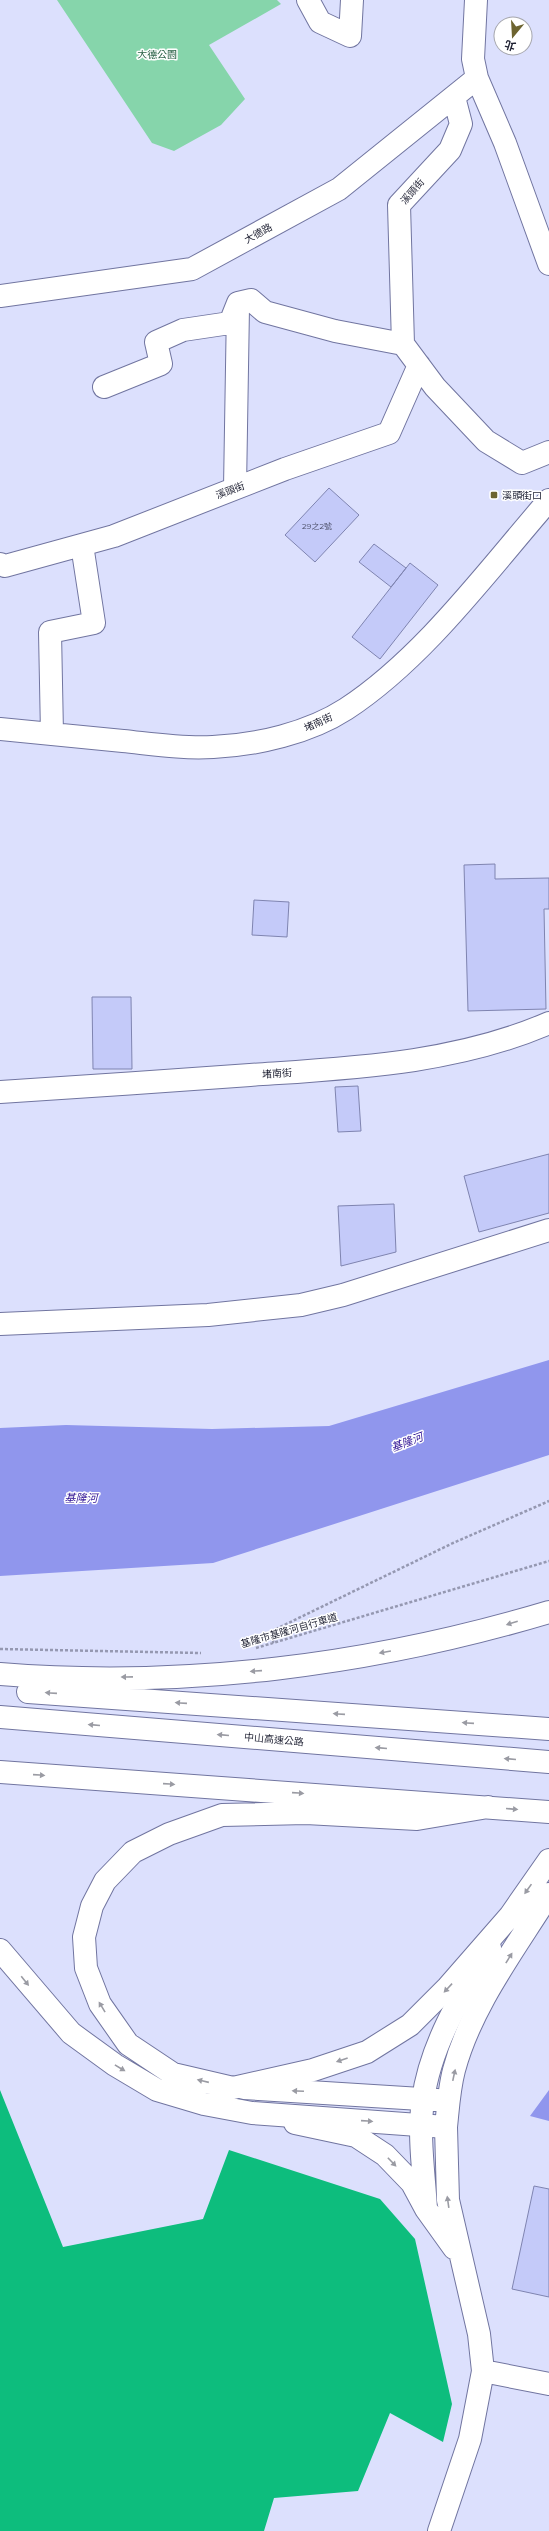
<svg xmlns="http://www.w3.org/2000/svg" width="549" height="2531" viewBox="0 0 549 2531" font-family="Montserrat,'Noto Sans TC',sans-serif">
  <rect width="100%" height="100%" fill="#dce0fd"/>
  <path fill="#86d5ab" d="M57,0H277L281,4L209,45L245,99L221,125L174,151L152,143Z"/>
  <path fill="#0dbd7d" d="M0,2090L63,2247L203,2219L229,2150L380,2199L415,2239L452,2404L443,2442L390,2413L358,2491L274,2498L264,2531H0Z"/>
  <path fill="#9096ed" d="M549,1360V1455L213,1563L0,1576V1428L66,1425L212,1429L329,1426Z
    M549,2090V2121L530,2116Z"/>
  <path fill="#c4caf9" stroke="#7f84b0" d="M329,488L359,515L315,562L285,535Z
    M374,544L406,568L391,587L359,562Z
    M410,563L438,585L380,659L352,637Z
    M495,864V879L549,878V909H544L546,1009L468,1011L464,865Z
    M254,900L289,902L287,937L252,935Z
    M92,997H131L132,1069H93Z
    M358,1086L361,1131L338,1132L335,1087Z
    M549,1154V1213L479,1232L464,1176Z
    M394,1204L396,1252L341,1266L338,1206Z
    M534,2186L549,2189V2297L512,2289Z"/>
  <g fill="none" stroke-linecap="round" stroke-linejoin="round">
    <defs>
      <path id="minor" d="M308,0L320,22L350,36L352,0
        M476,0L473,59L477,78L505,143L549,264
        M454,97L461,124L450,150L399,205L403,344L435,387L486,441L522,463L549,452
        M0,296L192,269L339,189L477,78
        M104,387L161,364L156,342L183,330L230,323L238,303L251,300L265,312L335,331L403,344
        M235,488L238,307
        M0,564L5,566L114,536L285,469L389,433L419,365
        M0,729C41,733 82,737 123,741C152,744 183,749 213,747C257,745 309,733 346,709C424,658 488,570 549,500
        M52,734L50,632L94,623L82,545
        M0,1092C83,1087 167,1081 250,1075C351,1068 455,1064 549,1023
        M0,1324L208,1315L301,1305L343,1295L549,1230
        M244,2088L437,2100
        M295,2123L356,2136L385,2155L412,2183L426,2209L454,2248
        M426,2209C424,2173 418,2136 423,2100C430,2045 462,1994 490,1948
        M483,2371L549,2384
        M439,2531L470,2439L483,2371L479,2334L448,2200L446,2127"/>
      <path id="highway" d="M0,1674C185,1689 372,1665 549,1612
        M28,1692L549,1729
        M0,1717L549,1762
        M0,1772L549,1812
        M488,1807L417,1819L306,1813L222,1815L169,1834L133,1852L105,1881L92,1906L84,1937L86,1968L100,2004L128,2044L173,2074L233,2088L313,2070L367,2052L410,2025L448,1987L510,1916L549,1860
        M0,1950L71,2033L115,2065L157,2090L204,2104L252,2113L446,2127C448,2108 449,2089 454,2070C471,2006 515,1949 549,1894"/>
    </defs>
    <use href="#minor" stroke="#7175a0" stroke-width="24"/>
    <use href="#highway" stroke="#7175a0" stroke-width="24"/>
    <path stroke="#9598b1" stroke-width="2.5" stroke-dasharray="3 2" stroke-linecap="butt" d="M273,1643L274,1630L453,1543L549,1501
      M256,1648L549,1561
      M0,1649L201,1653"/>
    <use href="#minor" stroke="#fff" stroke-width="22"/>
    <use href="#highway" stroke="#fff" stroke-width="22"/>
  </g>
  <defs><path id="oneway-solid" d="M-6-.8H1V-3.2L6.5 0L1 3.2V.8H-6Z"/></defs>
  <g fill="#9a9ba3">
    <use href="#oneway-solid" transform="translate(512 1623) rotate(163)"/>
    <use href="#oneway-solid" transform="translate(385 1652) rotate(170)"/>
    <use href="#oneway-solid" transform="translate(256 1671) rotate(176)"/>
    <use href="#oneway-solid" transform="translate(127 1677) rotate(179)"/>
    <use href="#oneway-solid" transform="translate(51 1693) rotate(-176)"/>
    <use href="#oneway-solid" transform="translate(181 1703) rotate(-176)"/>
    <use href="#oneway-solid" transform="translate(339 1714) rotate(-176)"/>
    <use href="#oneway-solid" transform="translate(468 1723) rotate(-176)"/>
    <use href="#oneway-solid" transform="translate(94 1725) rotate(-175)"/>
    <use href="#oneway-solid" transform="translate(223 1735) rotate(-175)"/>
    <use href="#oneway-solid" transform="translate(381 1748) rotate(-175)"/>
    <use href="#oneway-solid" transform="translate(510 1759) rotate(-175)"/>
    <use href="#oneway-solid" transform="translate(39 1775) rotate(4)"/>
    <use href="#oneway-solid" transform="translate(169 1784) rotate(4)"/>
    <use href="#oneway-solid" transform="translate(298 1793) rotate(4)"/>
    <use href="#oneway-solid" transform="translate(512 1809) rotate(5)"/>
    <use href="#oneway-solid" transform="translate(528 1889) rotate(125)"/>
    <use href="#oneway-solid" transform="translate(509 1958) rotate(-58)"/>
    <use href="#oneway-solid" transform="translate(25 1981) rotate(51)"/>
    <use href="#oneway-solid" transform="translate(448 1988) rotate(133)"/>
    <use href="#oneway-solid" transform="translate(102 2007) rotate(-121)"/>
    <use href="#oneway-solid" transform="translate(342 2060) rotate(161)"/>
    <use href="#oneway-solid" transform="translate(120 2068) rotate(31)"/>
    <use href="#oneway-solid" transform="translate(454 2075) rotate(-78)"/>
    <use href="#oneway-solid" transform="translate(203 2081) rotate(-167)"/>
    <use href="#oneway-solid" transform="translate(298 2091) rotate(-177)"/>
    <use href="#oneway-solid" transform="translate(367 2121) rotate(4)"/>
    <use href="#oneway-solid" transform="translate(392 2162) rotate(46)"/>
    <use href="#oneway-solid" transform="translate(448 2202) rotate(-98)"/>
  </g>
  <rect fill="#6d6430" stroke="#fff" stroke-width="1.5" x="490" y="491" width="8" height="8" rx="2"/>
  <g text-anchor="middle" stroke-width="3" stroke-linejoin="round" paint-order="stroke">
    <g font-size="8" fill="#484b64">
      <text x="317" y="529">29之2號</text>
    </g>
    <g font-size="10" fill="#286045" stroke="#fff">
      <text x="157" y="58">大德公園</text>
    </g>
    <g font-size="10" fill="#1f2133" stroke="#fff">
      <text transform="translate(412 191) rotate(-49)" y="4">溪頭街</text>
      <text transform="translate(258 233) rotate(-29)" y="4">大德路</text>
      <text transform="translate(230 490) rotate(-21)" y="4">溪頭街</text>
      <text transform="translate(318 722) rotate(-24)" y="4">堵南街</text>
      <text transform="translate(277 1073) rotate(-4)" y="4">堵南街</text>
      <text transform="translate(289 1630) rotate(-16)" y="4">基隆市基隆河自行車道</text>
      <text transform="translate(274 1739) rotate(5)" y="4">中山高速公路</text>
    </g>
    <g font-size="10" fill="#1f2133" stroke="#fff" text-anchor="start">
      <text x="502" y="499">溪頭街口</text>
    </g>
    <g font-size="11" font-style="italic" fill="#2f1294" stroke="#fff">
      <text transform="translate(407 1442) rotate(-21)" y="4">基隆河</text>
      <text x="81" y="1502">基隆河</text>
    </g>
  </g>
  <g transform="translate(513 36) rotate(198)"><circle r="19" fill="#ffffff" stroke="#a5a6ad"/>
  <path d="M0-3L7 15L0 10L-7 15Z" fill="#6d6430"/>
  <text y="-6" font-size="11" font-weight="bold" text-anchor="middle" fill="#1f2133">北</text>
  </g>
</svg>
